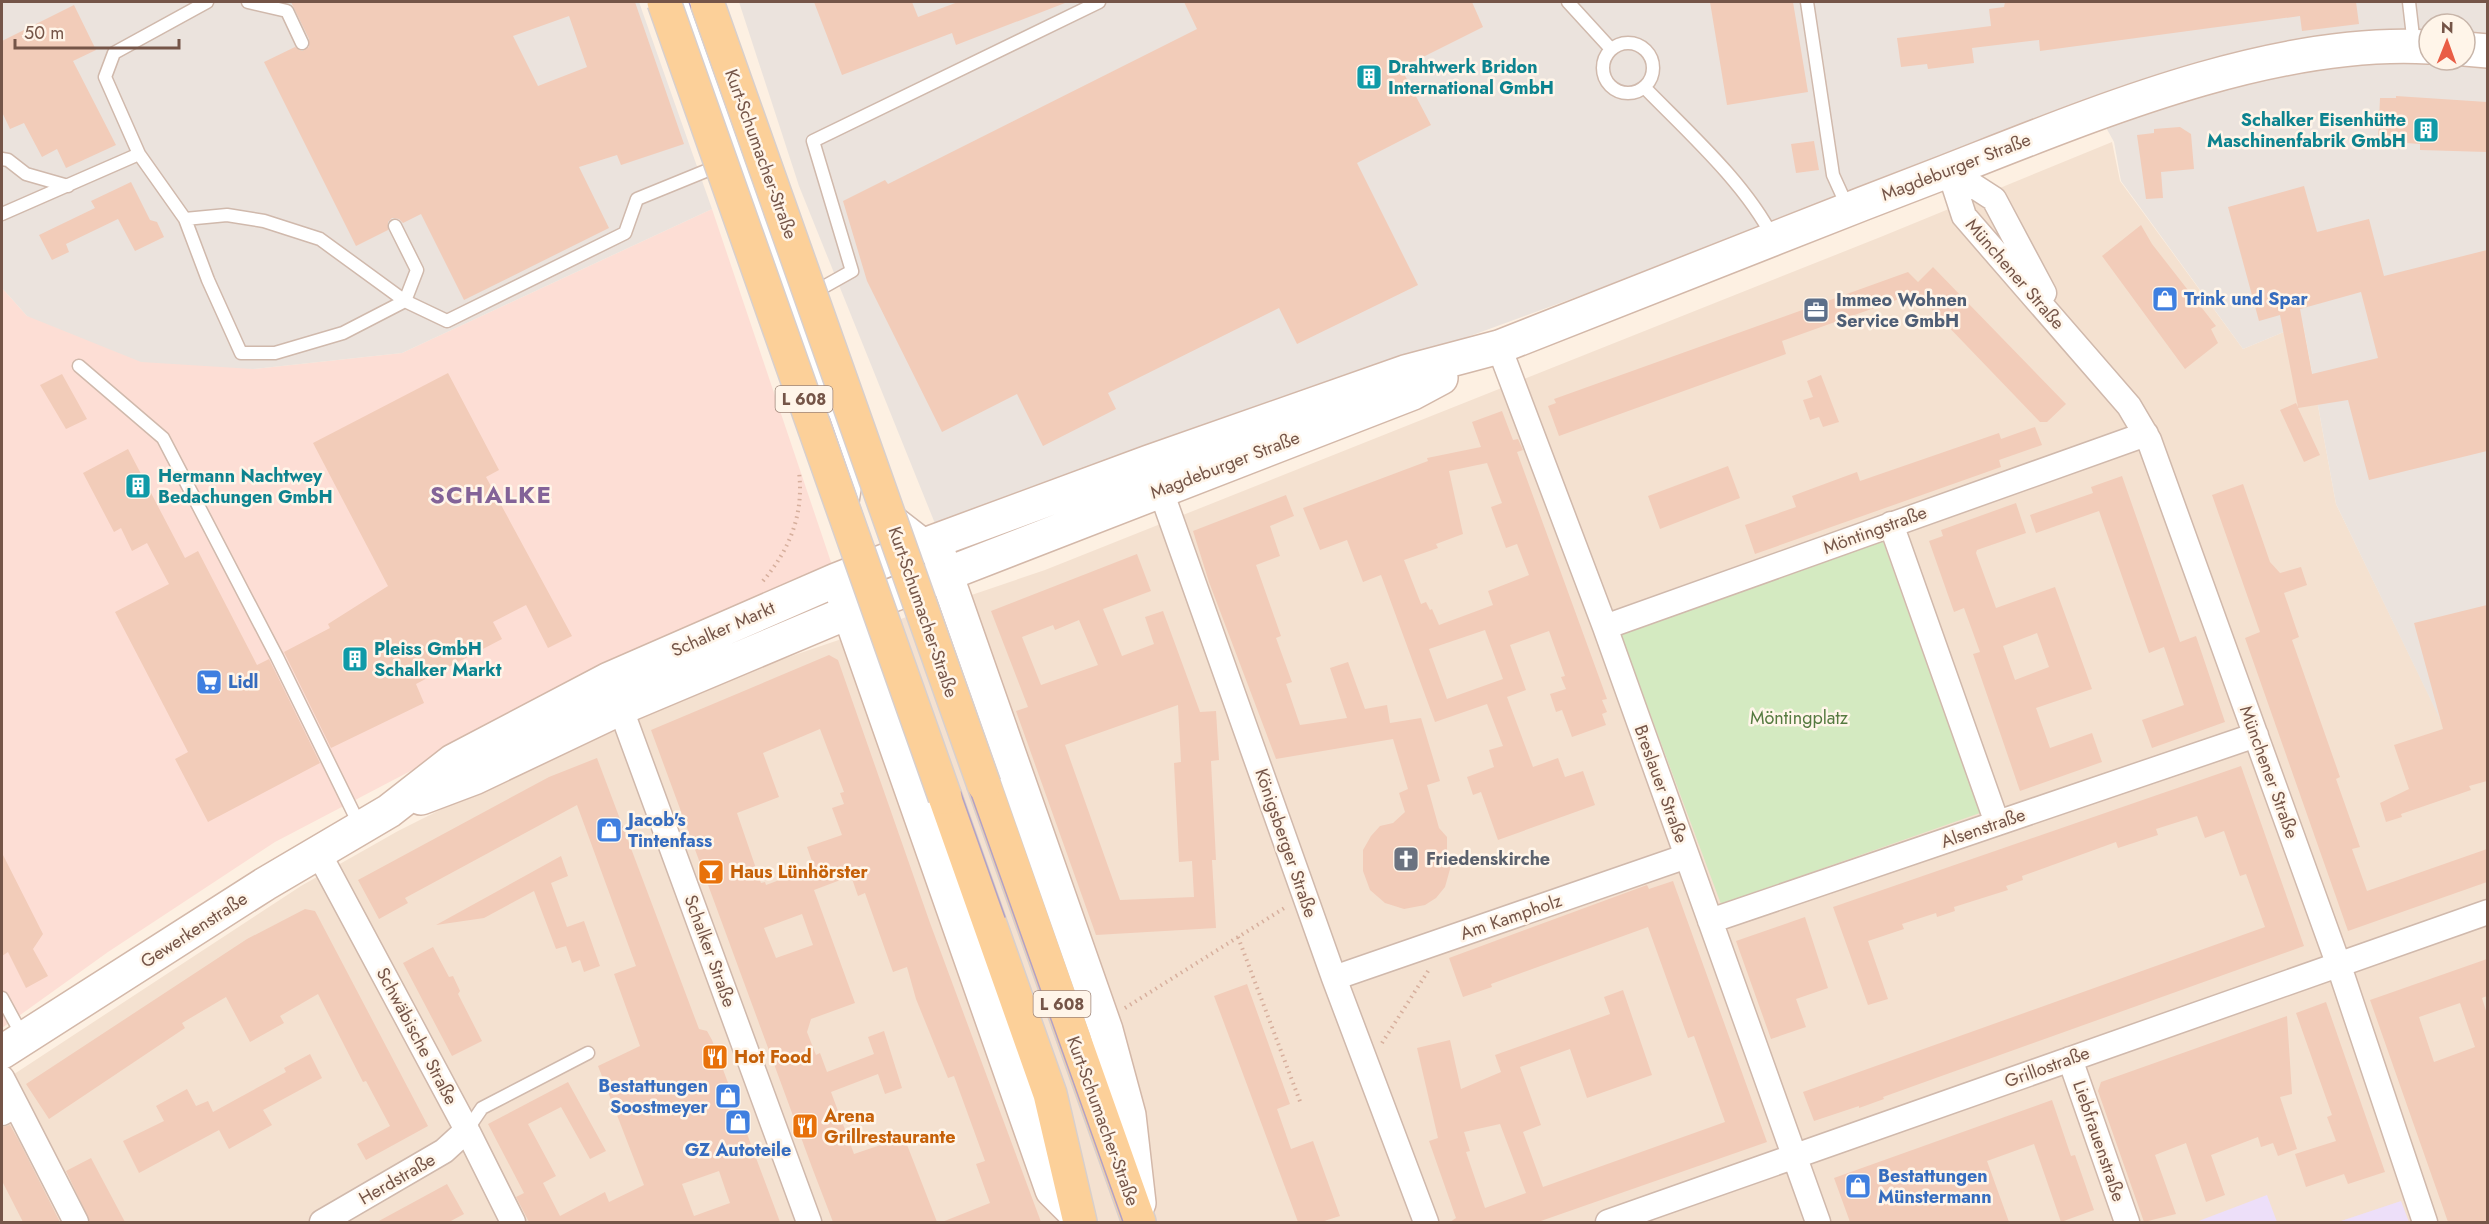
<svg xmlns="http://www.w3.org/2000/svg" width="2489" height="1224" viewBox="0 0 2489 1224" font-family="Jost,sans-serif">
  <rect width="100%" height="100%" fill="#fdf0e2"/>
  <path fill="#f4e1d0" d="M2112,142L2120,181L2243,349L2303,324L2336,504L2440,718L2487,707V1222H2V1082L301,886L398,831L573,743L694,689L1045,570L1883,236Z"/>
  <path fill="#fdded5" d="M712,209L834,571L611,666L275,842L108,952L2,1028V288L27,316L253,369L402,353Z"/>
  <path fill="#ebe3dd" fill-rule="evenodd" d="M2,2H639L712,209L402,353L253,369L141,362L27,316L2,288Z
    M739,2H2487V707L2440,719L2336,504L2303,324L2243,349L2121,181L2114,142L2092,102L1740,237L938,531L799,186ZM2429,24H2465V60H2429Z"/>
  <path fill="#eddff9" d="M2267,1195L2277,1222H2196Z
    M2401,1201L2409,1222H2338Z"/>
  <path fill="#d4eac1" d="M1882,539L1980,813L1721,904L1620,633Z"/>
  <path fill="#f2ccb9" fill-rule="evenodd" d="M291,2H635L684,144L621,165L617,155L579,167L609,228L464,300L421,214L403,223L399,219L392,218L388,222V230L356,246L264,62L295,47L302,51L309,47V39ZM569,16L587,67L538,86L513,36Z
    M814,2H912L918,17L958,2L1065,3L956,45L952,33L842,75Z
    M1184,2H1472L1483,27L1401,68L1431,125L1357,163L1418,285L1297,344L1279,308L1108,393L1116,409L1043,446L1017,394L942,432L867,281L843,201L885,180L888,184L1197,29Z
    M1710,2H1793L1808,92L1727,105Z
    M2005,2H2356L2359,24L2302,31L2300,16L2040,51L2039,40L1972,48L1974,63L1928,69L1927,64L1901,67L1897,38L1991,26L1989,9L2004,7Z
    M74,5L96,50L73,61L116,145L66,168L57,149L42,157L24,123L10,129L2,112V41Z
    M2396,96L2487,102V152L2420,150V144L2378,141L2380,98H2396Z
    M2180,127L2191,134L2194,169L2161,172L2163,198L2146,199L2137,135L2154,133V129Z
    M1814,141L1819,170L1796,173L1791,144Z
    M131,182L150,220L157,222L164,237L135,251L118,219L66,244L69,252L52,260L39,235L95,208L91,201Z
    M2304,186L2317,232L2369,219L2384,276L2487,250V451L2369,480L2348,400L2298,408L2320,455L2304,462L2280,410L2296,403L2298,407L2280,315L2259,321L2228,207ZM2361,292L2378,358L2312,374L2300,309Z
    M2141,225L2152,244L2216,326L2211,329L2218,343L2185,369L2102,256Z
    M1933,267L2066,404L2047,422H2040L1916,293L1782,341L1786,354L1559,436L1548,406L1556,403L1554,399L1908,272L1918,282Z
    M448,373L499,470L486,477L572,636L548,648L526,605L493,622L502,639L416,684L424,703L331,748L284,652L330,628L328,624L388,586L313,443Z
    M62,374L87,419L66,429L40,385Z
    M1821,375L1839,422L1823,427L1819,417L1810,420L1803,400L1813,397L1807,381Z
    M1502,411L1513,440L1518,439L1523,450L1517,452L1607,699L1602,700L1607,712L1602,714L1606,725L1572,737L1562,710L1556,712L1550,694L1566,689L1561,677L1565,676L1549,631L1510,645L1526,690L1507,697L1533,767L1558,758L1565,777L1583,771L1595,805L1498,840L1481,792L1473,795L1467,777L1494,767L1489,750L1503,746L1487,704L1435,722L1381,575L1363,582L1347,540L1320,550L1303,508L1428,461L1427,458L1481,447L1472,422ZM1487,463L1502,503L1491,507L1506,548L1517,544L1529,575L1488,591L1493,605L1439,625L1432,609L1430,610L1426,602L1421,604L1404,560L1438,548L1436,544L1463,534L1449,471ZM1485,630L1503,679L1447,699L1429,649Z
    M2035,427L2042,445L1999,460L2001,467L1755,554L1745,525L1796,507L1792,496L1857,472L1860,481L1999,433L2001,439Z
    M128,449L185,558L198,551L257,665L269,659L320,763L208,822L175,759L188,752L115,612L169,584L147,543L132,551L121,528L114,532L83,473Z
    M1728,466L1740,498L1660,529L1648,496Z
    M2122,476L2180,642L2196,636L2225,722L2152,748L2142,720L2184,705L2164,647L2149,653L2099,511L2036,533L2030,515L2093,493L2091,487Z
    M2243,484L2270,562L2280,573L2301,567L2307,585L2284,593L2299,637L2292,640L2340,777L2336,779L2360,847L2352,849L2367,891L2487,849V882L2348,931L2245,638L2260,632L2212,495Z
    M1286,495L1294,516L1270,526L1280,556L1256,565L1281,636L1276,638L1292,682L1286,684L1300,725L1347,718L1330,668L1348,662L1365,709L1387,705L1390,723L1421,718L1440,781L1427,785L1439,828L1447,837V857L1452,862L1445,887L1436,898L1425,905L1404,909L1385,903L1370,890L1363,871V850L1371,836L1380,826L1393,823L1405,812L1399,793L1408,789L1393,739L1276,759L1209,582L1193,531Z
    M2016,503L2026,533L1977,550L1976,553L1996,608L2055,587L2092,689L2036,708L2050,748L2092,733L2102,762L2020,791L1973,654L1980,652L1964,608L1954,612L1929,541L1943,536L1941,530ZM2037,633L2049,667L2015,680L2003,646Z
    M1137,554L1151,591L1103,609L1122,656L1154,644L1145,617L1163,611L1200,712L1216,711L1219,760L1211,761L1216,860H1212L1216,928L1096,935L1016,711L1028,707L991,611ZM1079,620L1098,665L1041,685L1022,637L1053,625L1055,630ZM1178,705L1181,762L1174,763L1179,862L1192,861L1194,897L1120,900L1065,745Z
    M2487,605V781L2469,786L2471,790L2401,814L2402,817L2386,822L2380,803L2409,789L2394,745L2443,729L2414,623Z
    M829,655L838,660L930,923L1041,1222H942L990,1203L976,1164L985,1161L954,1076L948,1078L916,999L907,967L893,972L865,893L858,896L851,876L814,890L855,1003L811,1019L807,1032L816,1055L820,1053L827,1072L874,1054L868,1037L884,1031L902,1088L885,1094L878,1074L831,1092L854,1154L904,1137L937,1222H833L813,1170L651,730ZM820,729L844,792L840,793L844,804L832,808L842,835L807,847L814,867L766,885L765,882L761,883L737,813L779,797L763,753ZM802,914L813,945L776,958L764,928Z
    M597,758L699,1029L707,1031L712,1040L780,1222H529L516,1197L524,1193L488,1124L568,1082L606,1151L590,1159L561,1107L528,1124L556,1176L543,1183L560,1216L605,1192L609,1202L644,1185L598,1066L640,1046L614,974L636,966L577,805L405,898L408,903L379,919L358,880L549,777ZM719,1171L730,1203L694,1216L682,1184Z
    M2241,766L2304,946L1883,1097L1884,1099L1859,1108V1106L1814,1121L1803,1092L2265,927L2246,874L2240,876L2224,831L2205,838L2197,816L2156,829L2158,835L2118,848L2116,842L2022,876L2023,880L2006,886L2008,890L1954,907L1955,911L1937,917L1936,913L1902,924L1904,929L1868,941L1888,999L1868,1005L1833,907Z
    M2,853L43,934L33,949L48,976L26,988L8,952L2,956Z
    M561,856L568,876L551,883L567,927L584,921L600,966L584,972L580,960L572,963L566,946L556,949L534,891L484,918L436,925Z
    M1673,881L1767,1142L1538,1222H1450L1456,1218L1429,1141L1438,1138L1417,1048L1450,1040L1461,1089L1501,1072L1495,1055L1610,1014L1604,997L1623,990L1652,1075L1587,1098L1570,1049L1520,1067L1541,1125L1523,1132L1543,1187L1725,1122L1694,1036L1688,1038L1648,927L1491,984L1492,987L1463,997L1449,958L1647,885L1649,889ZM1500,1124L1526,1193L1485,1208L1466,1152L1470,1151L1464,1132Z
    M305,909L315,911L428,1126L366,1160L357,1144L390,1126L366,1081L363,1082L318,994L280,1016L284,1023L250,1042L226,997L182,1023L185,1028L49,1119L26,1084L247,939Z
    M1805,917L1828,988L1796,999L1806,1027L1771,1039L1736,941Z
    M433,947L449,977L453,976L460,991L458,994L482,1041L452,1056L403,963Z
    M2487,959V996L2482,998L2487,1014V1222H2448L2370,1000ZM2460,1003L2475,1047L2434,1062L2419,1017Z
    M1247,984L1290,1104L1277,1109L1291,1149L1313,1141L1340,1216L1321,1222H1298L1214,996Z
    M2326,1002L2385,1172L2348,1184L2344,1174L2306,1187L2295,1154L2336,1141L2327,1117L2332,1115L2296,1013Z
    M2287,1016L2292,1094L2280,1097L2297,1149L2278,1156L2273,1143L2261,1147L2258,1137L2211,1155L2225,1195L2206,1202L2186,1143L2155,1155L2176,1214L2144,1222L2098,1091L2101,1082Z
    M310,1054L322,1078L263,1110L272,1125L229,1149L219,1130L139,1173L123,1141L164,1121L156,1106L187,1089L196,1106L208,1101L213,1112L286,1072L284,1068Z
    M2052,1100L2071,1156L2075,1155L2094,1210L2061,1222L2034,1144L1987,1161L2009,1222H1850L1834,1178Z
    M10,1125L19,1141L60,1222H23L2,1181V1127Z
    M91,1158L125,1222H90L66,1171Z
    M447,1184L464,1214L449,1222H377Z"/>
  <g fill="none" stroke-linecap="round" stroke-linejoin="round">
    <defs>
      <path id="lane" d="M207,2L114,53L105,77L139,154L185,219L227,215L264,221L320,239L405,301L447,321L625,233L637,199L740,157
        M248,2L287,11L302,43
        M684,2L856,481L852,505
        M1568,2L1611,49
        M1807,2L1833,175L1848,208
        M2409,2L2414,45
        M1603 68a25 25 0 1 1 50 0a25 25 0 1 1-50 0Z
        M1645,88C1688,132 1746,184 1773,238
        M2,159L8,160L26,174L68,186
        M2,214L139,154
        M185,219L208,280L241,353H275L343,333L405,301L417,270L395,226
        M811,294L852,271L813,141L1099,2
        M79,366L163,438L277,657L360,826
        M895,511L931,539
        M2,998L23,1037
        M467,1130L482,1108L588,1053"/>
      <path id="street" d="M1949,170L1964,216L2129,406L2149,440L2338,963L2425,1222
        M1949,170L1994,199L2044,293
        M1499,347L1605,627L1818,1222
        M1156,477L1334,978L1426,1222
        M1891,524L1997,823
        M1605,627L2146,434
        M615,693L809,1222
        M318,852L467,1130L513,1222
        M1710,921L2256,735
        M1334,978L1687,856
        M2070,1059L2127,1222
        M2,1078L16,1105L2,1113
        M16,1105L76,1222
        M322,1222L444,1151L467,1130
        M1608,1222L2488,912"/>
      <path id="secondary" d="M2465,49L2488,51
        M939,554L1106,1030L1129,1115L1139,1203
        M842,592L1052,1190L1078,1216
        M421,798L474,778L621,708L849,612L1413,393L1441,378
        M2,1052L265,884L389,811L453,761L609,679L836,580L935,541L1149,462L1405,372L1499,347C1648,288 1796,229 1945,172C2091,115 2271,38 2429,47"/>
      <path id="primary" d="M984,785L1139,1222
        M945,797L1050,1094L1080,1222"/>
    </defs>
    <use href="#lane" stroke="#d0b9ac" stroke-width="15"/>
    <use href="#street" stroke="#d0b9ac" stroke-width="27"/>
    <use href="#secondary" stroke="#d3b8a9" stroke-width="36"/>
    <use href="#primary" stroke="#d8cfcc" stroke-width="36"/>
    <path stroke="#d7af9d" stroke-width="4" stroke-dasharray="1.5 4.5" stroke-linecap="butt" d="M763,581C790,549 804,514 799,472
      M1238,937L1301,1104
      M1125,1008L1286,907
      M1382,1043L1430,968"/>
    <use href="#lane" stroke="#fff" stroke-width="12"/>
    <use href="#street" stroke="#fff" stroke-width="24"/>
    <use href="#secondary" stroke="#fff" stroke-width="33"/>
    <use href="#primary" stroke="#fcd099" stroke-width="33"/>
    <path stroke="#b2a1c6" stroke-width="1.5" d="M689,2L1123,1222
      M829,417L881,567
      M906,638L1005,917"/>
    <defs>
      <path id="primary-bridge" d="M664,2L945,797
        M707,2L984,785"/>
    </defs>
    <use href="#primary-bridge" stroke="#d8cfcc" stroke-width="36" stroke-linecap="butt"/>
    <use href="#primary-bridge" stroke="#fcd099" stroke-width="33"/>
  </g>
  <defs>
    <symbol id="building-square" viewBox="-11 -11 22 22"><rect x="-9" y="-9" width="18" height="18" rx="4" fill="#0f9aa8" stroke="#fff5e9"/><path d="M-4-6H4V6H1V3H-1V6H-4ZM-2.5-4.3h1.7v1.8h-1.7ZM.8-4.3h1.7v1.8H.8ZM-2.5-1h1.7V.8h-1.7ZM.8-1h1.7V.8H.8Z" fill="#fff"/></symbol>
    <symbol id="shop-square" viewBox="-11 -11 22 22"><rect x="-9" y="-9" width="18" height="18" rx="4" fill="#3f7fe0" stroke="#fff5e9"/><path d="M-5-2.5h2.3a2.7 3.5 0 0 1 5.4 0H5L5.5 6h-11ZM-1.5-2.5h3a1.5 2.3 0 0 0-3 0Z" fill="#fff"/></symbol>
    <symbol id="office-square" viewBox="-11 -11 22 22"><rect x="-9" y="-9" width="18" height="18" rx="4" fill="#5c6f8a" stroke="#fff5e9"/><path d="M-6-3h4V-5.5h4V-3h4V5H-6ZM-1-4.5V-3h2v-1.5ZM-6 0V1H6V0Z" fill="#fff"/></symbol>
    <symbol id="supermarket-square" viewBox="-11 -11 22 22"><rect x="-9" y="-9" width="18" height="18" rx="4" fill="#3f7fe0" stroke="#fff5e9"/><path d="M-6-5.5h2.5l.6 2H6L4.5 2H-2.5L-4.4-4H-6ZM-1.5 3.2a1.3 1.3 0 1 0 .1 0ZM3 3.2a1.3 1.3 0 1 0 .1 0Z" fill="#fff"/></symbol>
    <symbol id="church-square" viewBox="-11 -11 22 22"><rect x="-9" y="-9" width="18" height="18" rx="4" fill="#6b7280" stroke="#fff5e9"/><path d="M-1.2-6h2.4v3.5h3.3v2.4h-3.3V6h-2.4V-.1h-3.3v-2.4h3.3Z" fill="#fff"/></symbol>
    <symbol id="bar-square" viewBox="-11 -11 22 22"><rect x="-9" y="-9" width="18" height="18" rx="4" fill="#e8710a" stroke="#fff5e9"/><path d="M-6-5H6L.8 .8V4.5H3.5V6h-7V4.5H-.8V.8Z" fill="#fff"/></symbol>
    <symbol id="restaurant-square" viewBox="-11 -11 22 22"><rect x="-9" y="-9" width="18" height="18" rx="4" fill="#e8710a" stroke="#fff5e9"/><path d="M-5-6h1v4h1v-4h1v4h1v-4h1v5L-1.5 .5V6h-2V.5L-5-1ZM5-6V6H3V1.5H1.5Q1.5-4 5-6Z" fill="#fff"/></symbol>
  </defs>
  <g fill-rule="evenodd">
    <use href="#building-square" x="1354" y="62" width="30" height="30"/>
    <use href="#building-square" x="2411" y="115" width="30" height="30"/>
    <use href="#shop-square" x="2150" y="284" width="30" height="30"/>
    <use href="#office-square" x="1801" y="295" width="30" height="30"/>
    <use href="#building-square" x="123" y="471" width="30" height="30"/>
    <use href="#building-square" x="340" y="644" width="30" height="30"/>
    <use href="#supermarket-square" x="194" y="667" width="30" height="30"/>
    <use href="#shop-square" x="594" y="815" width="30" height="30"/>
    <use href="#church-square" x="1391" y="844" width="30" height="30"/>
    <use href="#bar-square" x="696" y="857" width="30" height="30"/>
    <use href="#restaurant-square" x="700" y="1042" width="30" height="30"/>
    <use href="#shop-square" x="713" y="1081" width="30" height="30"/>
    <use href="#shop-square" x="723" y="1107" width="30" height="30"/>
    <use href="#restaurant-square" x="790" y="1111" width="30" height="30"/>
    <use href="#shop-square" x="1843" y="1171" width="30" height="30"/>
  </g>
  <g text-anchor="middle" stroke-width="5" stroke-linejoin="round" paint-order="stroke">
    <g fill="#fff5e9" stroke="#9e8578" stroke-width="1.5">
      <rect x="775.5" y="386" width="57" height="26" rx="4.5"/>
      <rect x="1033.5" y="991" width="57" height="26" rx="4.5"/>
    </g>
    <g font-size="16" font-weight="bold" fill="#755548">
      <text x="804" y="405">L 608</text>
      <text x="1062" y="1010">L 608</text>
    </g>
    <g font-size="18" font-weight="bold" fill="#0d838f" stroke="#fff5e9" text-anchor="start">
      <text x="1388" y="73">Drahtwerk Bridon<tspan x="1388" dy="21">International GmbH</tspan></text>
      <text x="2406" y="126" text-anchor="end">Schalker Eisenhütte<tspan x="2406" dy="21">Maschinenfabrik GmbH</tspan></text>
      <text x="158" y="482">Hermann Nachtwey<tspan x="158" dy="21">Bedachungen GmbH</tspan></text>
      <text x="374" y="655">Pleiss GmbH<tspan x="374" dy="21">Schalker Markt</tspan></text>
    </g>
    <g font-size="18" fill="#755548" stroke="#fff5e9">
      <text transform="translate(761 154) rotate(70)" y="6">Kurt-Schumacher-Straße</text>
      <text transform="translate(1956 167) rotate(-21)" y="6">Magdeburger Straße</text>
      <text transform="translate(2015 274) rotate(49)" y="6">Münchener Straße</text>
      <text transform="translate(1225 465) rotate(-21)" y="6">Magdeburger Straße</text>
      <text transform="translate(1875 530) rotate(-20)" y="6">Möntingstraße</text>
      <text transform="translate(923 612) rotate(71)" y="6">Kurt-Schumacher-Straße</text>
      <text transform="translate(723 629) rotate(-24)" y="6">Schalker Markt</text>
      <text transform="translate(2269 772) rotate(70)" y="6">Münchener Straße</text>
      <text transform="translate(1661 784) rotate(70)" y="6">Breslauer Straße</text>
      <text transform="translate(1983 828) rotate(-19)" y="6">Alsenstraße</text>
      <text transform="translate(1286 843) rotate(71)" y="6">Königsberger Straße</text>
      <text transform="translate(1511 917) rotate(-19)" y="6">Am Kampholz</text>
      <text transform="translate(194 930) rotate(-33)" y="6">Gewerkenstraße</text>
      <text transform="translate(710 951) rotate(70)" y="6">Schalker Straße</text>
      <text transform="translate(417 1036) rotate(62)" y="6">Schwäbische Straße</text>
      <text transform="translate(2047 1067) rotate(-20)" y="6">Grillostraße</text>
      <text transform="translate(1103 1121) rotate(70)" y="6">Kurt-Schumacher-Straße</text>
      <text transform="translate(2099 1141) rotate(71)" y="6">Liebfrauenstraße</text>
      <text transform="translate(397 1179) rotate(-30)" y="6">Herdstraße</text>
    </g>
    <g font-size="18" font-weight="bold" fill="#366cbe" stroke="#fff5e9" text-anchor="start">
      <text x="2184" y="305">Trink und Spar</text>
      <text x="228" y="688">Lidl</text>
      <text x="628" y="826">Jacob's<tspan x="628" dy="21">Tintenfass</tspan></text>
      <text x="708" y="1092" text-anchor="end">Bestattungen<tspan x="708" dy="21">Soostmeyer</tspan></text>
      <text x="738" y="1156" text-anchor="middle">GZ Autoteile</text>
      <text x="1878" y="1182">Bestattungen<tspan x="1878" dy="21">Münstermann</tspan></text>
    </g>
    <g font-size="18" font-weight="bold" fill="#4e5e75" stroke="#fff5e9" text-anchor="start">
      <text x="1836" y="306">Immeo Wohnen<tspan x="1836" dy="21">Service GmbH</tspan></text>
    </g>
    <g font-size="18" fill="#557a40" stroke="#fff5e9">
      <text x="1799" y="724">Möntingplatz</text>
    </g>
    <g font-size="18" font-weight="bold" fill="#5b616d" stroke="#fff5e9" text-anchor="start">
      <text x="1426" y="865">Friedenskirche</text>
    </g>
    <g font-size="18" font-weight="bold" fill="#c56008" stroke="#fff5e9" text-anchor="start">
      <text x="730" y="878">Haus Lünhörster</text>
      <text x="734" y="1063">Hot Food</text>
      <text x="824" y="1122">Arena<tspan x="824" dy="21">Grillrestaurante</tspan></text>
    </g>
    <g font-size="24" font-weight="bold" letter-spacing="1.5" fill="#836398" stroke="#fff5e9">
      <text x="491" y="503">SCHALKE</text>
    </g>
  </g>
  <rect width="2489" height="1224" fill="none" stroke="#755548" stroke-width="6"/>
  <g transform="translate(2447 42) rotate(1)"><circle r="28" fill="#fff5e9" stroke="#c8b5a9" stroke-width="1.5"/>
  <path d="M0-4.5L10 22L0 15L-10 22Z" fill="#e95d45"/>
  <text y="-9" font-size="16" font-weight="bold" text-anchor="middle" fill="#755548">N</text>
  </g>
  <path d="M15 39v9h164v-9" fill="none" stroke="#755548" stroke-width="3"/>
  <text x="24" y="39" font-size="18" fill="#755548" stroke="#fff5e9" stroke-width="4.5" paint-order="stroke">50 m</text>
</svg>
